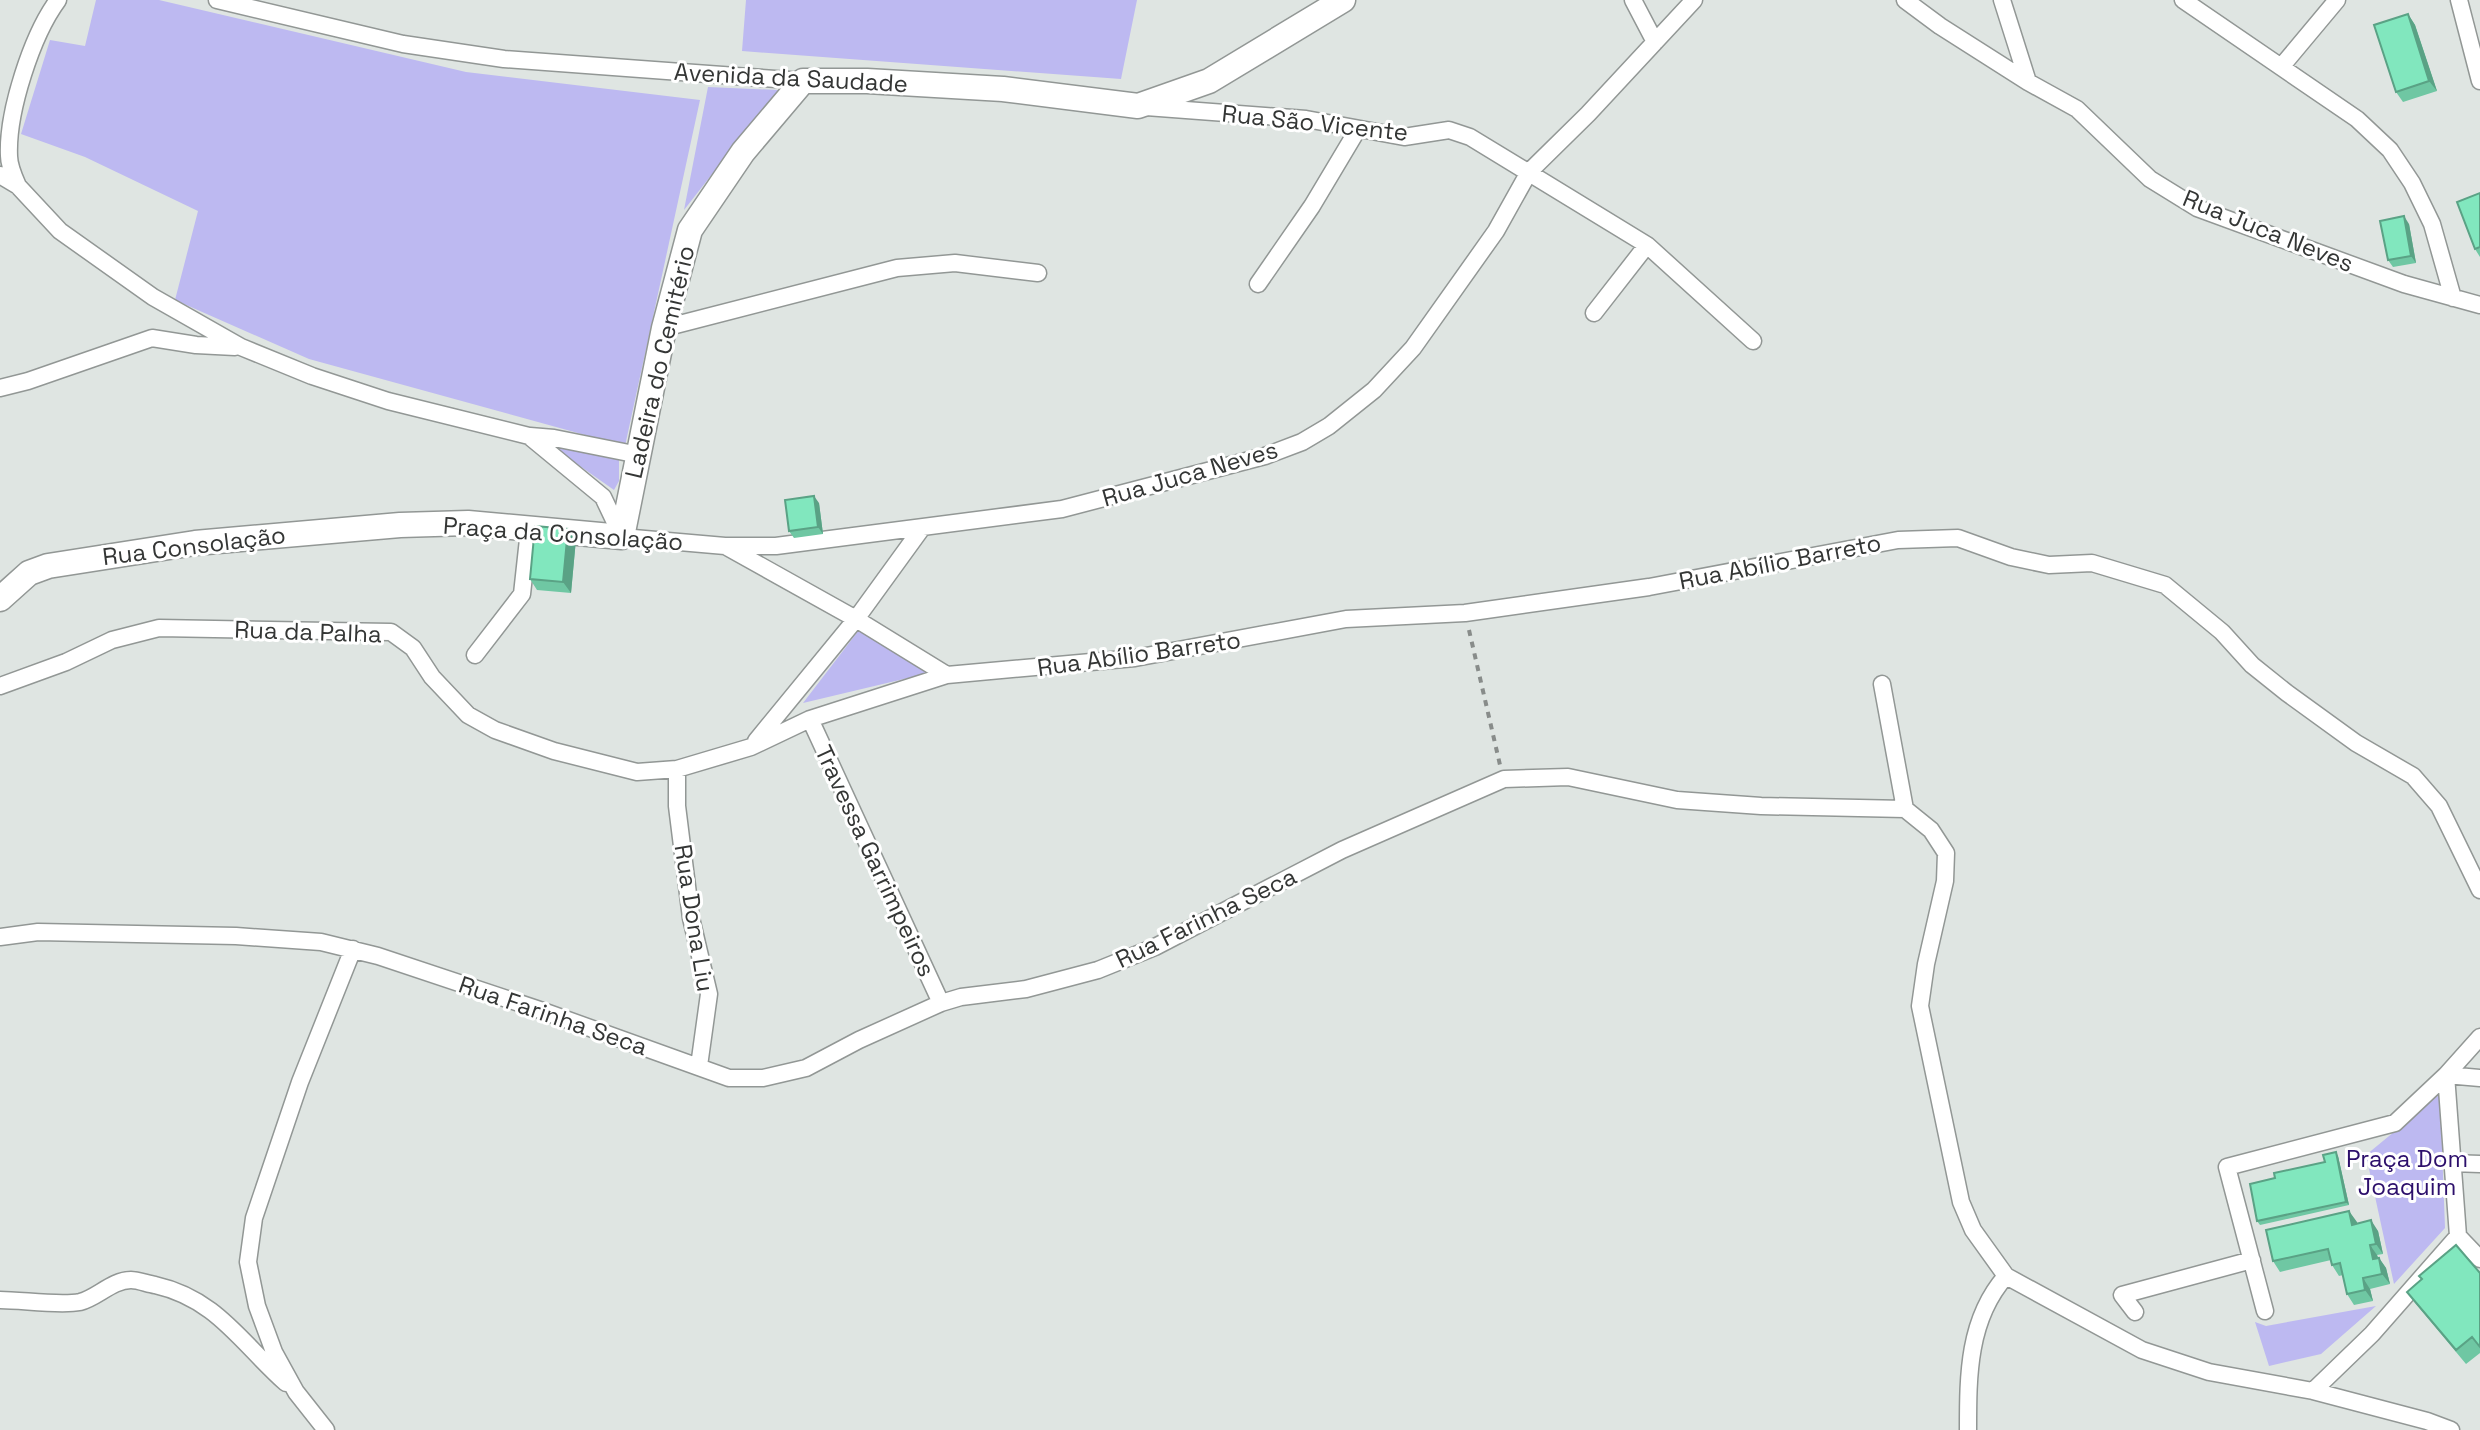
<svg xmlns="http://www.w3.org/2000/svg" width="2480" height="1430" viewBox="0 0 2480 1430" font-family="'Space Grotesk',sans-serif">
  <rect width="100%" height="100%" fill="#dfe5e2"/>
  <path fill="#bdb9f1" d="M96,0H159L466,72L700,100L625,446L309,359L175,300L198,211L85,157L21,134L50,40L85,46Z
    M746,0H1137L1121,79L742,51Z
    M708,87L778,90L684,210Z
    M550,445L571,447L619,460V481L614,490Z
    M859,630L929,673L803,703Z
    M2440,1094L2445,1228L2394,1284L2366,1155Z
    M2376,1306L2321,1354L2269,1366L2255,1322L2266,1326Z"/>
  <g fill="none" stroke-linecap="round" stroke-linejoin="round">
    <defs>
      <path id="street" d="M217,0L403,44L504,59L803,81
        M1633,0L1655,42
        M1905,0L1940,26L2028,82L2077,109L2150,179L2197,208L2404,284L2480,305
        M2002,0L2028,82
        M2183,0L2357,119L2390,150L2412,183L2432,224L2453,298
        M2459,0L2480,81
        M2281,67L2337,0
        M1146,107L1306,119L1404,137L1449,130L1470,137L1647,245L1753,341
        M0,175L18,186L60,231L153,297L241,347L312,376L388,401L529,436L603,497L622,537L725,546H776L1062,509L1265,456L1302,442L1329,426L1374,390L1413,348L1496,231L1529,172L1588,114L1694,0
        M18,186C14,177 9,166 9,156C7,112 32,35 58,0
        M1258,284L1312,206L1358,129
        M1594,313L1647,245
        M664,328L897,268L955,263L1038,273
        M0,388L28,381L152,338L196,345L235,347
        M530,436L554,438L639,455
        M727,547L856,619L947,675
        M475,655L522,594L529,530
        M1882,684L1905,809
        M0,686L66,662L112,640L159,628L391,632L413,648L432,677L468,715L495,730L554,751L637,772L677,769L751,747L810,719L947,675L1135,658L1346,619L1465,613L1649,587L1898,540L1958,538L2011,557L2049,565L2092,563L2165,585L2222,632L2252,665L2287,693L2356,743L2413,776L2439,806L2480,890
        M810,719L941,1003
        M756,741L856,619L922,528
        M677,769V806L691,918L709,994L699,1066
        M1905,809L1931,830L1946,853L1945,881L1926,964L1920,1006L1961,1202L1973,1230L2006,1276L2142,1350L2209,1372L2313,1391L2427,1421L2451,1430
        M0,937L38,932L236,936L321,942L378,956L540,1010L729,1078H763L806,1068L859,1040L941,1003L961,997L1026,989L1098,970L1155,947L1342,850L1504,779L1568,777L1677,800L1761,806L1905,809
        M2446,1075L2458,1236
        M2446,1075L2480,1078
        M2451,1163L2480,1164
        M2458,1236L2480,1259
        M0,1300C22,1300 60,1306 80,1302C97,1298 112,1280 131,1280C138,1280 148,1284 155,1285C217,1299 241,1343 286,1383
        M2265,1311L2227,1167L2395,1123L2446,1075L2480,1037
        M2135,1312L2122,1295L2252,1260
        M2313,1391L2372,1334L2458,1236
        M326,1430L296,1392L274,1352L257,1306L248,1262L254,1218L300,1082L353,949
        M1968,1430C1968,1375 1968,1319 2006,1276"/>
      <path id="secondary" d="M0,599L29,573L48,566L195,543L400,525L468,523L622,537L664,328L690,230L743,152L803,81H867L1003,89L1138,106L1209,81L1343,0"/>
    </defs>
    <use href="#street" stroke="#929795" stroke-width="19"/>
    <use href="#secondary" stroke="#929795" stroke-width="27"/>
    <path stroke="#888c8a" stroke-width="4" stroke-dasharray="6 6" stroke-linecap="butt" d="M1469,630L1500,765"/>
    <use href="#street" stroke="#fff" stroke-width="16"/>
    <use href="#secondary" stroke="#fff" stroke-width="24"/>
  </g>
  <path fill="#6fc7a3" d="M2408,14L2415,25L2437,91L2403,102L2396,92Z
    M2480,193V257L2475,249Z
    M2409,224L2416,263L2393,267L2388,260Z
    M819,503L823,534L794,538L789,531Z
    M576,539L571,593L537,590L530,579Z
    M2338,1156L2349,1205L2260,1225L2257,1221L2275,1178L2325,1162Z
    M2349,1211L2357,1224L2378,1231L2383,1254L2377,1255L2386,1268L2390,1284L2370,1289L2373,1301L2354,1305L2347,1294L2343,1275L2339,1276L2332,1265L2331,1260L2280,1272L2273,1261Z
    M2480,1273V1353L2466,1364L2417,1305L2407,1292Z"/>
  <path fill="#5aa285" d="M2408,14L2415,25L2437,91L2429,81Z
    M2404,216L2409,224L2416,263L2411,256Z
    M814,496L819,503L823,534L818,527Z
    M568,529L576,539L571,593L563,582Z
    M2336,1152L2338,1156L2349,1205L2346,1202Z
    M2349,1211L2357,1222L2360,1235L2352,1225Z
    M2371,1220L2378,1231L2383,1254L2376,1244Z
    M2370,1245L2377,1255L2380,1270L2373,1259Z
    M2379,1258L2386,1268L2390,1284L2382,1274Z
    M2363,1278L2370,1289L2373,1301L2365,1290Z"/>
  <path fill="#81e7be" stroke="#5aa285" stroke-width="2" d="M2408,14L2429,81L2396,92L2374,25Z
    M2480,193V247L2475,249L2457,202Z
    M2404,216L2411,256L2388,260L2380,221Z
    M814,496L818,527L789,531L785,500Z
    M535,526L568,529L563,582L530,579Z
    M2336,1152L2346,1202L2257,1221L2250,1184L2275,1178L2274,1173L2325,1162L2323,1155Z
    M2349,1211L2352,1225L2371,1220L2376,1244L2370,1245L2373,1259L2379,1258L2382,1274L2363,1278L2365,1290L2347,1294L2340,1263L2332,1265L2328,1249L2273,1261L2266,1230Z
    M2456,1245L2480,1273V1347L2472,1337L2456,1350L2407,1292L2422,1279L2419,1276Z"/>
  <g text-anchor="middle" stroke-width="6" stroke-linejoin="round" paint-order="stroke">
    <g font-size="24" fill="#343635" stroke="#fff">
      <text transform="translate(791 78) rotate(3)" y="8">Avenida da Saudade</text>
      <text transform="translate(1315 123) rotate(6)" y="8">Rua São Vicente</text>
      <text transform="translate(2268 231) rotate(22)" y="8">Rua Juca Neves</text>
      <text transform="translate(660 362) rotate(-77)" y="8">Ladeira do Cemitério</text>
      <text transform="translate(1190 474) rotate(-16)" y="8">Rua Juca Neves</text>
      <text transform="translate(563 534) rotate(4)" y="8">Praça da Consolação</text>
      <text transform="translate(194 546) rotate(-7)" y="8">Rua Consolação</text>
      <text transform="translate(1780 562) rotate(-11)" y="8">Rua Abílio Barreto</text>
      <text transform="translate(308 632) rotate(2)" y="8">Rua da Palha</text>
      <text transform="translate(1139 654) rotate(-8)" y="8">Rua Abílio Barreto</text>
      <text transform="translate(875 861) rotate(65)" y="8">Travessa Garrimpeiros</text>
      <text transform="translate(694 918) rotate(81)" y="8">Rua Dona Liu</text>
      <text transform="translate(1206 918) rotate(-26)" y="8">Rua Farinha Seca</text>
      <text transform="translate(553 1016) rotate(19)" y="8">Rua Farinha Seca</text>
    </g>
    <g font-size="24" fill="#2c0f6b" stroke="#fff">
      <text x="2407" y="1167">Praça Dom<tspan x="2407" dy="28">Joaquim</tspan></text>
    </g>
  </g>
</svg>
